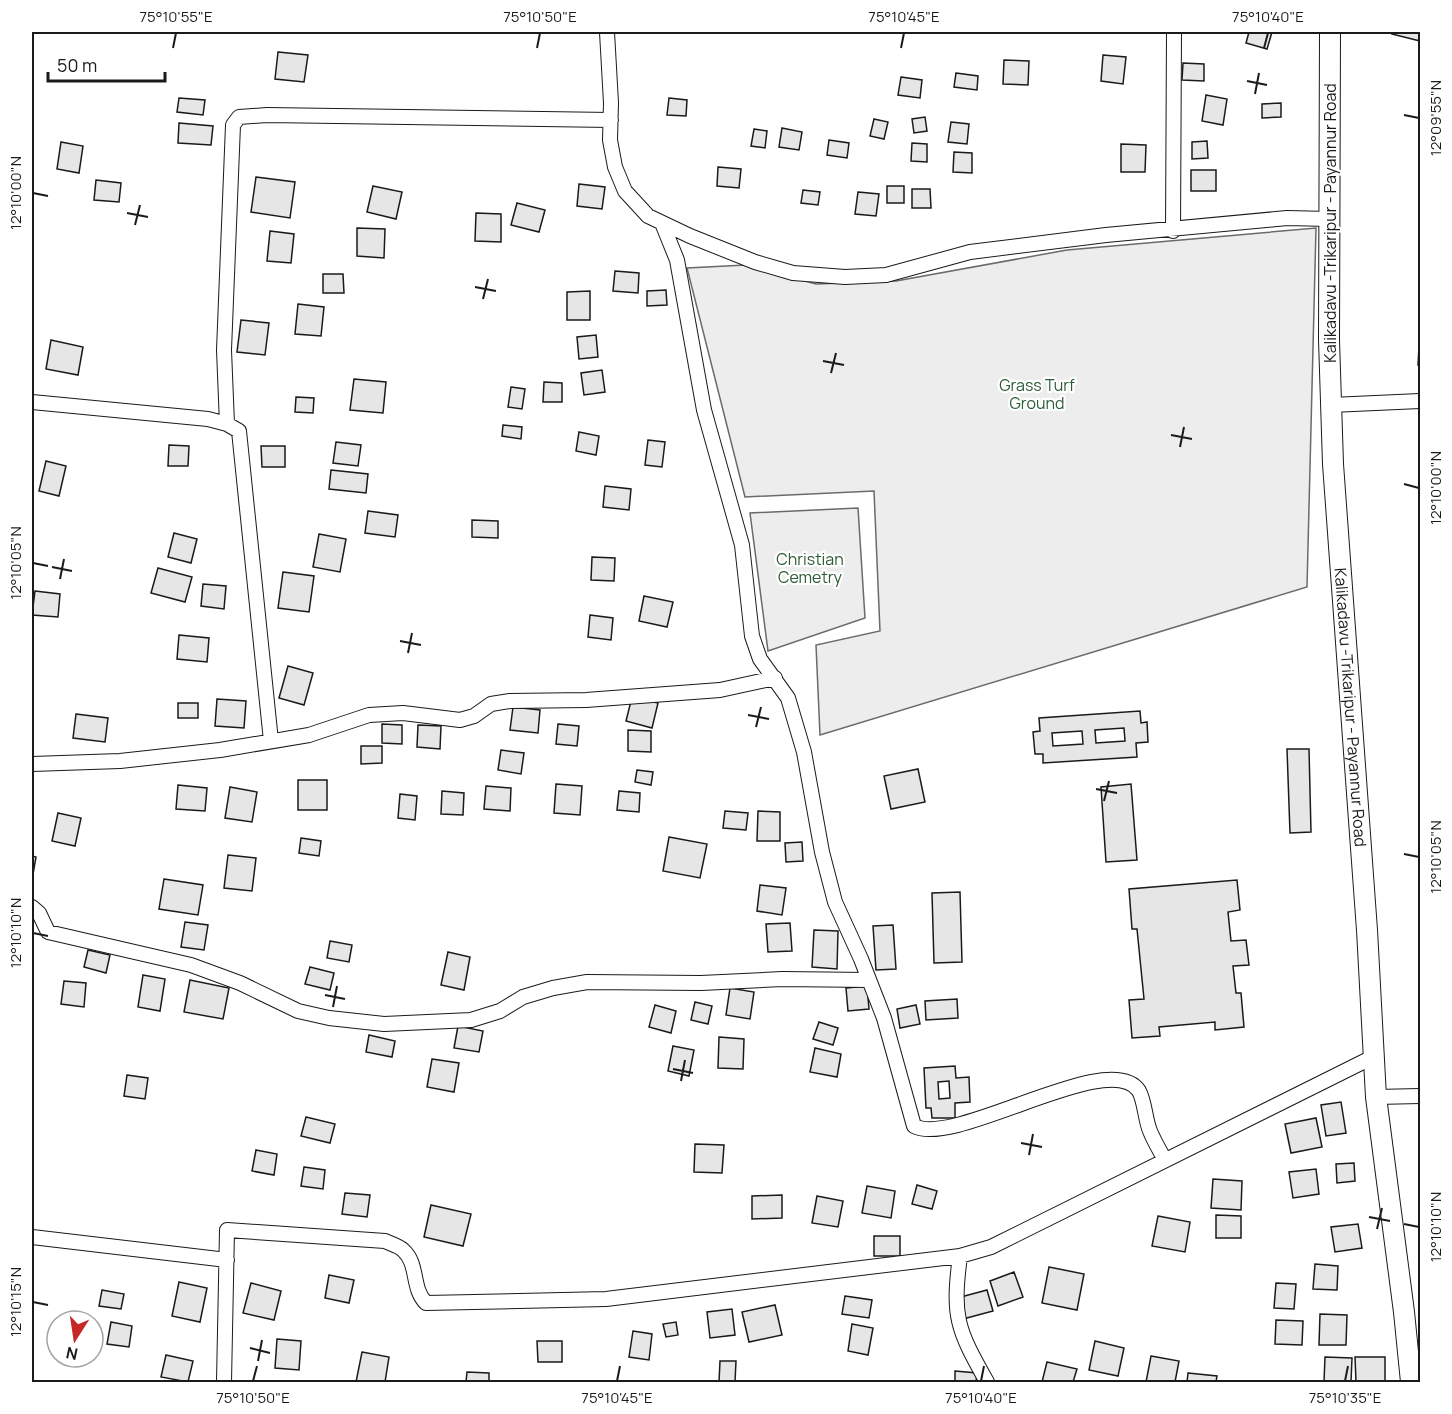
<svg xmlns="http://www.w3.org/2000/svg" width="1452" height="1414" viewBox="0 0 1452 1414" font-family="Manrope,sans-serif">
  <rect width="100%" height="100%" fill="#fff"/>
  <path fill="#ededed" stroke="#6a6a6a" stroke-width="1.5" d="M1316,228L1307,587L820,735L816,645L880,631L874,491L745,497L687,268L746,265L816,284L896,281L1067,250Z
    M858,508L865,618L768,651L750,513Z"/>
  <path fill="#e6e6e6" stroke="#1a1a1a" stroke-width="1.5" fill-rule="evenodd" d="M1249,32H1272L1267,49L1246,43Z
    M1393,32H1420V41L1392,34Z
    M278,52L308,55L304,82L275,79Z
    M1103,55L1126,57L1123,84L1101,81Z
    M1004,60L1029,61L1028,85L1003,84Z
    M1183,63L1204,64V81L1182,80Z
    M956,73L978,76L977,90L954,87Z
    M901,77L922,80L920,98L898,95Z
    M1206,95L1227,99L1223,125L1202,121Z
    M179,98L205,100L203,115L177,112Z
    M669,98L687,100L686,116L667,115Z
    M1281,103V117L1262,118V104Z
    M925,117L927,131L914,133L912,119Z
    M874,119L888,122L884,139L870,136Z
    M951,122L969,124L967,144L948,142Z
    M179,123L213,126L211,145L178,143Z
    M782,128L802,132L799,150L779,147Z
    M754,129L767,131L765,148L751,146Z
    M829,140L849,143L847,158L827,155Z
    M1207,141L1208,158L1192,159V142Z
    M61,142L83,146L79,173L57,169Z
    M912,143L927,144V162L911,161Z
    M1121,144L1146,145L1145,172H1121Z
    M954,152L972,153V173L953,172Z
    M718,167L741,169L739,188L717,186Z
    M1191,170H1216V191H1191Z
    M256,177L295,182L290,218L251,212Z
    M96,180L121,183L119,202L94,200Z
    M579,184L605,187L602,209L577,206Z
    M373,186L402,192L396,219L367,212Z
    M887,186H904V203H887Z
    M912,189H930L931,208H912Z
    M803,190L820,192L818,205L801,203Z
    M858,192L879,194L876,216L855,214Z
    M517,203L545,210L539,232L511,225Z
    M476,213L501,214V242L475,241Z
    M357,228L385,229L384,258L357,256Z
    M270,231L294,234L291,263L267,261Z
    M615,271L639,273L638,293L613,291Z
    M323,274H343L344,293H323Z
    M666,290L667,305L647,306V291Z
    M590,291V320H567V292Z
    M298,304L324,307L321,336L295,334Z
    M241,320L269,323L265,355L237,352Z
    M596,335L598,357L579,359L577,337Z
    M51,340L83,347L78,375L46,369Z
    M1419,346H1420V365H1418Z
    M602,370L605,392L584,395L581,373Z
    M354,379L386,382L383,413L350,410Z
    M544,382L562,383V402H543Z
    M511,387L525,389L522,409L508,407Z
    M296,397L314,398L313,413L295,412Z
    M503,425L522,427L521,439L502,436Z
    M579,432L599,436L596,455L576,451Z
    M648,440L665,442L662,467L645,465Z
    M336,442L361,445L358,466L333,463Z
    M169,445L189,446L188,466H168Z
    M261,446H285V467H262Z
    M46,461L66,466L59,496L39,491Z
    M331,470L368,474L366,493L329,489Z
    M605,486L631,489L629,510L603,507Z
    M368,511L398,515L395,537L365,533Z
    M472,520L498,521V538L472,537Z
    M174,533L197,539L191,563L168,557Z
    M319,534L346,539L340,572L313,567Z
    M592,557L615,558L614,581L591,580Z
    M158,568L192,577L185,602L151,593Z
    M283,572L314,576L309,612L278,608Z
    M203,584L226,586L224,609L201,606Z
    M35,591L60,594L58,617L32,615Z
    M644,596L673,602L667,627L639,621Z
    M590,615L613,618L611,640L588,637Z
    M179,635L209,638L207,662L177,659Z
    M288,666L313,673L304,705L279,698Z
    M632,697L658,703L652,728L626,721Z
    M217,699L246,701L244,728L215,726Z
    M178,703H198V718H178Z
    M513,707L540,710L538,733L510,730Z
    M1140,711L1141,723L1147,722L1148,742L1136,743L1137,757L1043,763V754H1035L1033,732L1040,731L1039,718ZM1124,728L1125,741L1096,743L1095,730ZM1082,731L1083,744L1053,746L1052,733Z
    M76,714L108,718L105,742L73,738Z
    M382,724L402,725V744L382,743Z
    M558,724L579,726L577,746L556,744Z
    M418,725L441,726L440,749L417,747Z
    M628,730L651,731V752L628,751Z
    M361,746H382V763L361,764Z
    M1287,749H1309L1311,832L1290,833Z
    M501,750L524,753L521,774L498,770Z
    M918,769L925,802L891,809L884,776Z
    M637,770L653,772L651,785L635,782Z
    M298,780H327V810H298Z
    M556,784L582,786L580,815L554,813Z
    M1131,784L1137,860L1106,862L1101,787Z
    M178,785L207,788L205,811L176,809Z
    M486,786L511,788L510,811L484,809Z
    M230,787L257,792L252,822L225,818Z
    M442,791L464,793L463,815L441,814Z
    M619,791L640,793L639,812L617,810Z
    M400,794L417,796L415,820L398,818Z
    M725,811L748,813L746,830L723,828Z
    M758,811L780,812V841H757Z
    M58,813L81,818L75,846L52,841Z
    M669,837L707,844L700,878L663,871Z
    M301,838L321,841L319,856L299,853Z
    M802,842L803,861L786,862L785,843Z
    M228,855L256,858L252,891L224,888Z
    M32,856L36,857L32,880Z
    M164,879L203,885L198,915L159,909Z
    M1237,880L1240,910L1228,912L1231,941L1246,940L1249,965L1233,966L1236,993H1241L1244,1027L1215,1030V1022L1159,1027L1160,1036L1132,1038L1129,1000L1144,999L1137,929H1132L1129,889Z
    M760,885L786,888L782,915L757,911Z
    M960,892L962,962L934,963L932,893Z
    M185,922L208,925L204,950L181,947Z
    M790,923L792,951L768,952L766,924Z
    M893,925L896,969L876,970L873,926Z
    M814,930L838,931L837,969L812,967Z
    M330,941L352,945L349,962L327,958Z
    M88,950L110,955L106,973L84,967Z
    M448,952L470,957L464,990L441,985Z
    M310,967L334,973L330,990L305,984Z
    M143,975L165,979L160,1011L138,1007Z
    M190,980L229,988L223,1019L184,1012Z
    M64,981L86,983L84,1007L61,1004Z
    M867,986L869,1009L848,1011L846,988Z
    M730,988L754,992L750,1019L726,1015Z
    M957,999L958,1018L926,1020L925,1001Z
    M695,1002L712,1006L708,1024L691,1020Z
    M655,1005L676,1011L671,1033L649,1027Z
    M916,1005L920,1024L900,1028L897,1009Z
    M819,1022L838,1028L833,1045L813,1039Z
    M458,1026L483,1031L479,1052L454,1048Z
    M369,1035L395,1041L392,1057L366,1052Z
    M719,1037L744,1039L743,1069L718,1068Z
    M673,1046L694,1050L689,1076L668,1071Z
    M815,1048L841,1054L837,1077L810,1072Z
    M432,1059L459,1063L454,1092L427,1087Z
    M955,1066L956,1078L969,1077L970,1102L955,1103V1118H932L931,1108H926L924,1068ZM949,1081L950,1098L939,1099L938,1082Z
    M127,1075L148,1078L145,1099L124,1096Z
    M1341,1102L1346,1133L1326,1136L1321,1105Z
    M306,1117L335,1124L330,1143L301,1136Z
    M1316,1118L1322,1147L1291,1153L1285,1124Z
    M695,1144L724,1145L722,1173L694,1172Z
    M256,1150L277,1154L274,1175L252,1171Z
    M1354,1163L1355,1181L1337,1183L1336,1164Z
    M304,1167L325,1170L323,1189L301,1186Z
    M1316,1169L1319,1194L1293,1198L1289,1172Z
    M1213,1179L1242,1181L1241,1210L1211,1208Z
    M917,1185L937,1191L932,1209L912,1204Z
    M867,1186L895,1191L891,1218L862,1213Z
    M345,1193L370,1195L367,1217L342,1214Z
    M782,1195V1218L752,1219V1196Z
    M817,1196L843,1201L838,1227L812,1223Z
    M431,1205L471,1214L463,1246L424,1237Z
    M1216,1215L1241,1216V1238H1216Z
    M1158,1216L1190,1222L1185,1252L1152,1246Z
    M1358,1224L1362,1248L1335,1252L1331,1227Z
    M874,1236H900V1256H874Z
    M1315,1264L1338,1266L1337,1290L1313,1289Z
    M1049,1267L1084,1274L1077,1310L1042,1303Z
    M1014,1272L1023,1297L998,1306L990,1281Z
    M329,1275L354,1280L349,1303L325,1298Z
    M179,1282L207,1288L200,1322L172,1316Z
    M251,1283L281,1291L274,1320L243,1313Z
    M1276,1283L1296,1284L1294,1309L1274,1308Z
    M102,1290L124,1294L121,1309L99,1306Z
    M987,1290L993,1311L963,1319L957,1298Z
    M845,1296L872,1300L869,1318L842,1314Z
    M775,1305L782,1335L749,1342L742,1312Z
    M732,1309L735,1335L710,1338L707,1312Z
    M1320,1314L1347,1315L1346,1345H1319Z
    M1276,1320L1303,1321L1302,1345L1275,1344Z
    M111,1322L132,1326L129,1347L107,1344Z
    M676,1322L678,1335L666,1337L663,1324Z
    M852,1324L873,1328L868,1355L848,1351Z
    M633,1331L652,1334L649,1360L629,1357Z
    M277,1339L301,1341L299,1370L275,1368Z
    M537,1341H562V1362H538Z
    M1095,1341L1124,1348L1118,1376L1089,1370Z
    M362,1352L389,1357L385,1382H356Z
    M166,1355L193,1361L188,1382L161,1377Z
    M1151,1356L1179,1361L1175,1382H1146Z
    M1325,1357L1352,1358L1351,1382H1324Z
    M1355,1357H1385V1382H1356Z
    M720,1361H736L735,1382H719Z
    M1047,1362L1077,1369L1073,1382H1042Z
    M955,1371L977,1373L976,1382H955Z
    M467,1372L489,1373V1382H466Z
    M1188,1373L1217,1376L1216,1382H1187Z
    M1281,1381H1303V1382H1281Z"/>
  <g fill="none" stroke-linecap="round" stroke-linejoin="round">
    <defs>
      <path id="minor" d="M607,32L611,103L610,140L615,167L625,191L648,216L690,236L755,262L793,273L845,277L886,275L970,252L1106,235L1287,218L1329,219
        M662,223L677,260L704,410L742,545L752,636L760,659L788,698L804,752L822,852L835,902L861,959L884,1018L914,1126C956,1148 1110,1047 1139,1091C1145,1102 1145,1119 1150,1131C1154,1141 1160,1151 1165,1160
        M1173,231L1174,32
        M32,402L208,419L227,424L239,431L271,741
        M1331,405L1420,401
        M227,424L224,350L233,125L239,117L267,115L611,120
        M32,764L120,761L220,750L309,735L369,715L403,713L460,720L474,716L491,704L510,701L586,700L720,690L775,678
        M32,907L39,913L48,932L191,965L240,983L298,1011L329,1018L384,1024L471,1020L500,1011L523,997L553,988L587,982L701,983L782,979L869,980
        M1376,1097L1420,1096
        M32,1237L227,1260
        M960,1256C952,1317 957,1329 987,1382
        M224,1382L227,1230L385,1241C391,1244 399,1246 403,1250C419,1264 411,1288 426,1303L606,1299L960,1256L991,1247L1373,1057"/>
      <g id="secondary">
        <path id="s1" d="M1330,32L1329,340L1333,464L1367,930L1376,1097L1404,1312L1411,1382"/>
      </g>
    </defs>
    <use href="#minor" stroke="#1a1a1a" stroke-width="16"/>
    <use href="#secondary" stroke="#1a1a1a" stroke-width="22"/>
    <use href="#minor" stroke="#fff" stroke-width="14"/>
    <use href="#secondary" stroke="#fff" stroke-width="20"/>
  </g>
  <path fill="none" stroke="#1a1a1a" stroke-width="2" d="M173,48L176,33M537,48L540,33M901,48L904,33M1264,48L1268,33M1247,81L1267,85M1255,94L1259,73M1404,115L1419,118M33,193L48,196M127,213L148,217M135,225L140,205M475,287L496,291M483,299L488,279M823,361L844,365M831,373L836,353M1171,435L1192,439M1180,447L1184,427M1404,484L1419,488M33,563L48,566M52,567L72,571M60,579L64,559M400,641L421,645M408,653L412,633M748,715L769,719M756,727L761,707M1096,789L1117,793M1104,801L1109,781M1404,854L1419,857M33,933L48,936M325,995L345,999M333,1007L337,986M673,1069L693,1073M681,1081L685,1060M1021,1143L1042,1147M1029,1155L1033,1134M1369,1217L1390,1221M1404,1224L1419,1227M1377,1229L1382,1208M33,1302L48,1305M250,1348L270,1353M258,1361L262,1340M253,1381L257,1366M617,1381L620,1366M981,1381L984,1366M1345,1381L1348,1366"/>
  <g text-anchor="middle" stroke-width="4.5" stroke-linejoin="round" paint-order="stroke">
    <g font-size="16" fill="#1a1a1a" stroke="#fff">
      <text transform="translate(1330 223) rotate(-90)" y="6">Kalikadavu -Trikaripur - Payannur Road</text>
      <text dy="6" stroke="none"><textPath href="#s1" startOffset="676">Kalikadavu -Trikaripur - Payannur Road</textPath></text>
    </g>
    <g font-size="16" fill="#2b5a34" stroke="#fff">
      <text x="1037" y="391">Grass Turf<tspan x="1037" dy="18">Ground</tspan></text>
      <text x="810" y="565">Christian<tspan x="810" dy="18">Cemetry</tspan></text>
    </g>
  </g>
  <rect width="1452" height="1414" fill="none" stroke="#ffffff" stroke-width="66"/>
  <g transform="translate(75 1339) rotate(192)"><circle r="28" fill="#ffffff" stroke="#a3a3a3" stroke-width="1.5"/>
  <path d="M0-4.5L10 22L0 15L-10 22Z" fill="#c62828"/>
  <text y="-9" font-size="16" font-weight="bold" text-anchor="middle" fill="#1a1a1a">N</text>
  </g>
  <path d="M48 72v9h117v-9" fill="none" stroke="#1a1a1a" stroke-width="3"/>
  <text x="57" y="72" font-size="18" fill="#1a1a1a" stroke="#ffffff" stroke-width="4.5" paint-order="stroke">50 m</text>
  <rect x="33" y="33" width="1386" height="1348" fill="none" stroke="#1a1a1a" stroke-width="2"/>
  <g font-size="15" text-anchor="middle" fill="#1a1a1a">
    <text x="176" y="22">75°10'55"E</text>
    <text x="540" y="22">75°10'50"E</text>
    <text x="904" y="22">75°10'45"E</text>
    <text x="1268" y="22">75°10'40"E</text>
    <text transform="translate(1436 118) rotate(-90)" y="5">12°09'55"N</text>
    <text transform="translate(16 193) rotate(-90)" y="5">12°10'00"N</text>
    <text transform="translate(1436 488) rotate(-90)" y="5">12°10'00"N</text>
    <text transform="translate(16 563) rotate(-90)" y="5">12°10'05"N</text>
    <text transform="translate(1436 857) rotate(-90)" y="5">12°10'05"N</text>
    <text transform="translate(16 933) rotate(-90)" y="5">12°10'10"N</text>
    <text transform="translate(1436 1227) rotate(-90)" y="5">12°10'10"N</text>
    <text transform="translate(16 1302) rotate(-90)" y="5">12°10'15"N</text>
    <text x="253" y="1403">75°10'50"E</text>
    <text x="617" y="1403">75°10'45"E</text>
    <text x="981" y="1403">75°10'40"E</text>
    <text x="1345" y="1403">75°10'35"E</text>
  </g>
</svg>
